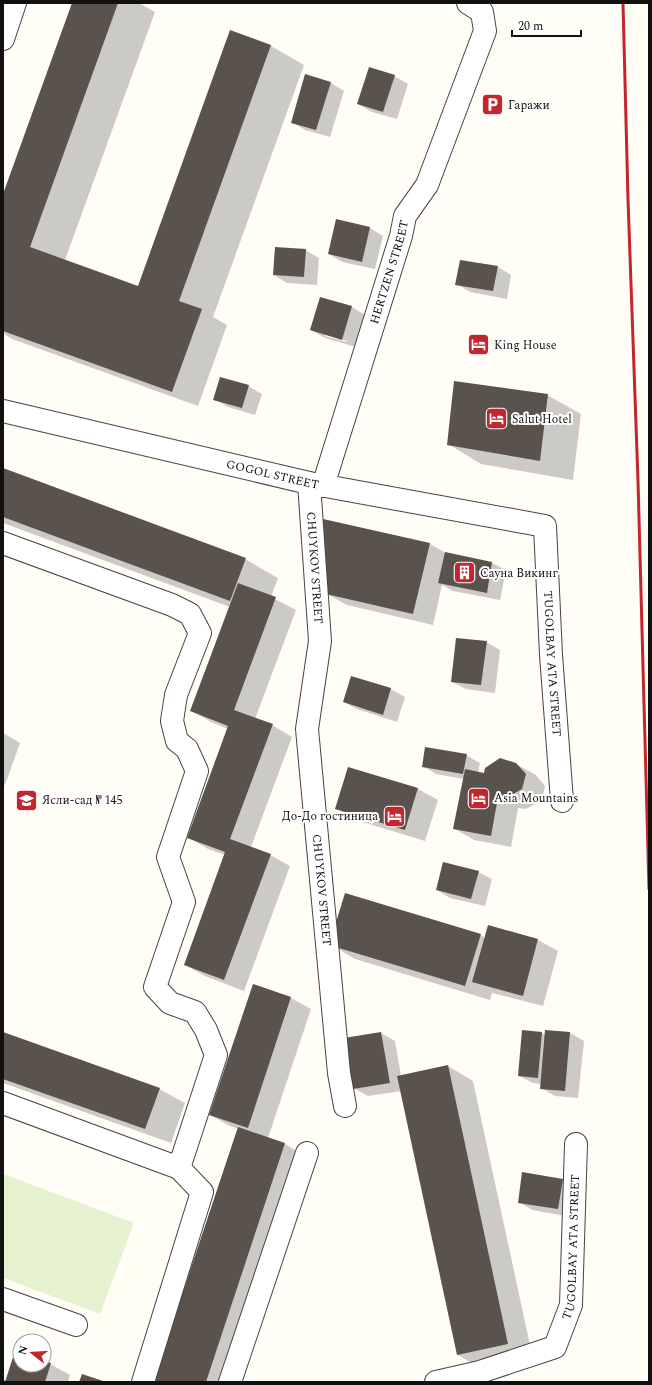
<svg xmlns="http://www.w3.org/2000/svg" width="652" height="1385" viewBox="0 0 652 1385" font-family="Spectral,serif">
  <rect width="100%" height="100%" fill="#fffdf5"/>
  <path fill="#e6f2cf" d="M3,1174L134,1223L100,1314L3,1278Z"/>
  <path fill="#0003" fill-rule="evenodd" d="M73,3H139L155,12L65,260L139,288L231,31L271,46L304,65L213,317L227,325L198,406L12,339L3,333V197Z
    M394,76L408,84L397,119L372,112L358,104Z
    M331,83L344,91L330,137L305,130L292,122Z
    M370,228L383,236L375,269L342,262L329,254Z
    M305,250L319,258L317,285L287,283L274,275Z
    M498,267L511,275L507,299L470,292L457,284Z
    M321,298L352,307L365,315L356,347L325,338L311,330ZM325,334L347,341L346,342L325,336Z
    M248,386L262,394L255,415L228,407L214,399Z
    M547,395L581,414L573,480L481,464L448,444Z
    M3,469L245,559L278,578L271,597L296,610L255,719L272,725L292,737L251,847L270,855L290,866L244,991L205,976L185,965L225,855L208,849L188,837L228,729L211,722L192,711L230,607L3,523Z
    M430,544L446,553L492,563L506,570L500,600L453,591L442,585L433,625L347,605L327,594Z
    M486,642L500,650L495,693L466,689L452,682Z
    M351,677L391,689L405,697L397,722L357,709L344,702Z
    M3,733L20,743L5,785L3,784Z
    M466,755L480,763L478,773L484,774L516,764L536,775L545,786L542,800L526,809L518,808L511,847L474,840L455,829L464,779L436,774L423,766Z
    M418,789L438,800L425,841L356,820L336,808Z
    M478,872L492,879L485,906L450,898L437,890Z
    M489,926L538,940L558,951L543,1006L492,993L490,1000L355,959L330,944L480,935L485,938Z
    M253,986L291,998L311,1009L268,1138L285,1144L310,1159L236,1382H154L239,1129L230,1126L210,1115Z
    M3,1033L159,1089L185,1103L171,1143L3,1083Z
    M381,1033L395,1041L401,1076L448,1066L473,1081L533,1359L483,1369L458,1355L401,1091L368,1096L354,1088Z
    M541,1033L546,1035L570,1033L584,1041L578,1098L555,1096L541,1088V1084L533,1083L519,1076Z
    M563,1179L576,1187L572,1217L532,1210L519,1202Z
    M20,1354V1365H44V1362L50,1364L70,1375L68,1382H3V1379L7,1381Z"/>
  <path fill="#5a524d" d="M72,3H118L30,247L138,286L230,30L271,45L179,301L202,309L172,392L3,331V194Z
    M369,67L395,75L383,112L357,104Z
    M305,74L331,82L316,130L291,123Z
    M336,219L370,227L362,262L328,254Z
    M275,247L306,249L304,277L273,275Z
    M460,260L498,266L493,291L455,285Z
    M320,297L352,306L342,340L310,330Z
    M220,377L249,385L242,408L213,400Z
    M454,381L548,394L540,461L447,445Z
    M3,468L246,558L230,601L3,517Z
    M323,519L430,543L413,614L326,594Z
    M445,552L492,562L487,593L438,583Z
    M238,583L276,597L234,710L273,724L230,839L271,854L224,980L184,965L225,852L187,838L228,726L190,711Z
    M456,638L487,641L481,685L451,682Z
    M351,676L391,688L383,715L343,702Z
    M425,747L467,754L463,774L422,767Z
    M500,758L516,763L526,774L522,789L506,798L498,797L491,836L453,829L465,769L484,773L485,768Z
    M348,767L418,788L405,830L335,809Z
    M443,862L479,871L471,899L436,890Z
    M345,893L481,934L465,986L329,945Z
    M488,925L538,939L523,996L472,982Z
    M253,984L291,997L248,1128L209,1115Z
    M522,1030L542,1032L538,1078L518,1076Z
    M545,1030L570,1032L565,1091L540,1089Z
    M3,1032L160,1088L145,1129L3,1079Z
    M381,1032L390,1083L353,1089L344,1038Z
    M448,1065L508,1344L457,1355L397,1076Z
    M238,1127L285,1143L206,1382H153Z
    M522,1172L563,1179L558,1209L518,1203Z
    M15,1351L20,1353V1365H44V1361L51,1363L45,1382H5Z
    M82,1374L106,1382H79Z"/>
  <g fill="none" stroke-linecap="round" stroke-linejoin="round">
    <defs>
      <g id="minor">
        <path d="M3,39L15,3"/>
        <path id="s1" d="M3,411L309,483L545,526L551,655L562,801"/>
        <path id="s2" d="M309,483L320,641L307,729L339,1073L345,1106"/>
        <path id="s3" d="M323,486L401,236L405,216L427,185L485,31L482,12L468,3"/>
        <path d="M3,543L172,605L190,614L200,633L176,695L172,721L177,741L187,749L197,771L168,857L184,902L155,987L170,1003L195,1012L206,1030L216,1055L179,1168L3,1103"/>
        <path d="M3,1299L76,1325"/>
        <path d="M143,1382L202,1192L179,1168"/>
        <path d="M230,1382L307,1153"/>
        <path id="s4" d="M436,1382L480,1372L555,1347L571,1305L576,1144"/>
      </g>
    </defs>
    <use href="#minor" stroke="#444" stroke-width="24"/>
    <use href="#minor" stroke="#fff" stroke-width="22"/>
    <path stroke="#c4262e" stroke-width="3" d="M623,3L628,199L638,481L649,889"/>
  </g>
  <defs>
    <symbol id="parking-square" viewBox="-11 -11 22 22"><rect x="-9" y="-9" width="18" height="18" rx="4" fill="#c4262e" stroke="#fff"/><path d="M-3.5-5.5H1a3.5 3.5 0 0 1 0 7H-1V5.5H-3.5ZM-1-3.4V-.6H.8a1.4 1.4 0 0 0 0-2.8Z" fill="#fff"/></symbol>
    <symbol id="hotel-square" viewBox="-11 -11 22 22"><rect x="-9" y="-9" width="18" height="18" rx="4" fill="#c4262e" stroke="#fff"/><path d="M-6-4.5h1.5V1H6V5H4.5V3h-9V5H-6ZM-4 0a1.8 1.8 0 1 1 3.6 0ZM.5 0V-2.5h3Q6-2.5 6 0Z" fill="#fff"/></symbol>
    <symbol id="building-square" viewBox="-11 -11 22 22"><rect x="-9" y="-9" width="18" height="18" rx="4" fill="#c4262e" stroke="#fff"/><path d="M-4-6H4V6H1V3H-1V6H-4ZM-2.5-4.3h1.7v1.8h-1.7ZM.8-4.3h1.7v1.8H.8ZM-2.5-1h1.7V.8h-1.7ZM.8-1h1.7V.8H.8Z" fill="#fff"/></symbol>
    <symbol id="school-square" viewBox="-11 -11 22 22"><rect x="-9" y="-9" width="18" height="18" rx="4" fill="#c4262e" stroke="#fff"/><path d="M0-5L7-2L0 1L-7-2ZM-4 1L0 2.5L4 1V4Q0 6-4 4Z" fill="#fff"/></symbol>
  </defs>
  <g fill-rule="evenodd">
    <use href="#parking-square" x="480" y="92" width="25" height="25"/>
    <use href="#hotel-square" x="466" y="332" width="25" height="25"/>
    <use href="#hotel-square" x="484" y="406" width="25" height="25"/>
    <use href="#building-square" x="452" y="560" width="25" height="25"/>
    <use href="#hotel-square" x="466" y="786" width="25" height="25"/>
    <use href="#school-square" x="14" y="788" width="25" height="25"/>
    <use href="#hotel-square" x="382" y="804" width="25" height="25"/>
  </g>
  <g text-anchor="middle" stroke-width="4" stroke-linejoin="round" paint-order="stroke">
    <g font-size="12" fill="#111" stroke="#fff" text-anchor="start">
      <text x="508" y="109">Гаражи</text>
      <text x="494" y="349">King House</text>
      <text x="512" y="423">Salut Hotel</text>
      <text x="480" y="577">Сауна Викинг</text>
      <text x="494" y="802">Asia Mountains</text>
      <text x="42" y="804">Ясли-сад № 145</text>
      <text x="378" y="820" text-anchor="end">До-До гостиница</text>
    </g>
    <g font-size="12" fill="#111" stroke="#fff">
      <text dy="4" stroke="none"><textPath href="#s3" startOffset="224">HERTZEN STREET</textPath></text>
      <text dy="4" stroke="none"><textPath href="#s1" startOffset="277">GOGOL STREET</textPath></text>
      <text dy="4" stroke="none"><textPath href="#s2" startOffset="85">CHUYKOV STREET</textPath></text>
      <text dy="4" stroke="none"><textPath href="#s1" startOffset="692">TUGOLBAY ATA STREET</textPath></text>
      <text dy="4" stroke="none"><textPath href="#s2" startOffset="409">CHUYKOV STREET</textPath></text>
      <text dy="4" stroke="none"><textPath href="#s4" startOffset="227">TUGOLBAY ATA STREET</textPath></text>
    </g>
  </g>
  <rect width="652" height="1385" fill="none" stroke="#111111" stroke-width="8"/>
  <g transform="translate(32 1353) rotate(287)"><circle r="19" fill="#ffffff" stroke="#a0a0a0"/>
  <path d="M0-3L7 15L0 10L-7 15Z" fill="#c4262e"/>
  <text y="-6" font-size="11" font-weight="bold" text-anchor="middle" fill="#111111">N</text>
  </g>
  <path d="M512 30v6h69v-6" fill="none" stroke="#111111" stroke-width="2"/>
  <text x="518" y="30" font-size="12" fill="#111111" stroke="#ffffff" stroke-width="3" paint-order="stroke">20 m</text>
</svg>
